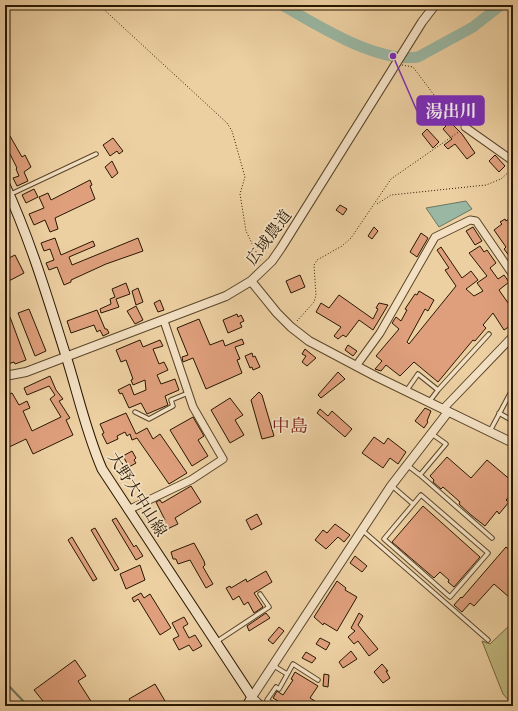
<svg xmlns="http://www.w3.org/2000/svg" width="518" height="711" viewBox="0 0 518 711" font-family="'IM FELL English','Noto Serif JP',serif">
  <rect width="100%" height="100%" fill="#edd0a2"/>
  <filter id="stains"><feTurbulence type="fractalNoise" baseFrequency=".005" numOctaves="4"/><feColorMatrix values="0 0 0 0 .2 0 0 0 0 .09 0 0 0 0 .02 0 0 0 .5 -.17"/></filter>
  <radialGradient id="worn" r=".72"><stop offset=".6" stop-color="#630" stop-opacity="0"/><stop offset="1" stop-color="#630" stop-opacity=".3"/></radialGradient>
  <path fill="#c0b97f" stroke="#746840" d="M512,623L513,624V705L503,694L482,641L490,644Z"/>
  <path fill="#9ab7a3" stroke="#6c7762" d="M466,201L472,209L439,227L426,208Z"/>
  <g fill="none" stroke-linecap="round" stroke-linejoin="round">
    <path stroke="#6c7762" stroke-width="2" d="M5,682L28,706"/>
    <path stroke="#9ab7a3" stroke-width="11" d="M282,5C317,25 376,63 418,57L473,27L501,5"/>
  </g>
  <path fill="#df9f7c" stroke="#281801" d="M448,120L462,134L475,153L467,159L455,144L448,149L444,145L452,139L443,129L446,126L444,124Z
    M427,129L439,142L433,148L422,134Z
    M10,136L22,157L25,155L31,167L24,172L28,181L17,186L13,178L19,176L16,169L17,168L8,150L5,151V139Z
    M113,138L123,151L119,154L117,151L110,156L103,145Z
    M495,155L505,166L499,172L489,161Z
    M112,161L118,173L112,178L105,167Z
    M90,180L92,185L90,186L95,199L55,218L58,229L50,232L45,220L34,225L29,214L44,208L39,197L48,193L51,200Z
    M34,189L38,197L26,203L22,195Z
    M340,205L347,209L343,215L336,210Z
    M513,216V261L504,249L506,247L494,230L502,224L500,222L505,219L506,221Z
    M374,227L378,231L372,239L368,236Z
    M473,227L482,241L475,245L466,231Z
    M421,233L428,238L417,257L410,252Z
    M55,238L61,255L93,241L95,246L69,257L72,265L138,238L143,251L106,264L71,280V282L64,285L57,267L49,270L46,263L54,260L50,249L44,251L41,243Z
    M480,246L484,252L487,250L496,263L490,268L498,279L504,275L509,282L499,290L513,310V324L504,330L493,313L483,325L486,328L475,341L473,340L438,382L414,362L400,376L386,365L381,371L375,369L382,361L376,356L399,329L392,323L396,317L401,321L407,310L405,309L415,294L417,295L419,291L434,300L428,311L425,309L407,342L409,344L456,286L445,270L449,268L437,250L441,247L462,278L471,271L478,280L466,289L474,296L483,291L477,283L487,276L469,253Z
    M15,255L24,273L5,283V260Z
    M300,275L305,287L291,293L286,281Z
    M126,283L130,294L116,299L119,307L101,313L100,309L111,304L110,299L115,297L112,289Z
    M138,288L143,302L136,305L132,291Z
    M339,295L373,319L378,309L376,308L379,303L388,305L373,330L359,320L346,337L343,335L338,339L334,336L341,327L316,312L321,303L329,308Z
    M160,300L164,310L158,312L154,303Z
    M136,306L143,320L135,324L127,311Z
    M29,309L46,351L35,356L18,313Z
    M97,310L105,329H107L109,333L103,336L100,330L97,332L94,325L71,333L67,321Z
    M237,314L238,317L241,315L244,321L240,323L242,327L228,333L223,320Z
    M10,317L26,360L15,364L14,362L8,364L7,362L5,363V318Z
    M199,319L210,345L223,340L225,346L242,339L244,344L235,347L240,359L237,360L242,373L206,389L193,358L183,362L182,357L188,355L177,328Z
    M140,340L143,347L160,340L163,346L153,349L159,364L164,362L168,370L157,375L161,384L175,379L179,390L165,396L168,405L147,414L141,403L129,408L122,393L120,394L118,390L130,384L134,395L146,390L145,380L133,385L131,380L133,379L126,360L121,362L116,350Z
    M348,345L357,351L353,356L345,350Z
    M305,349L316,358L307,366L302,362L306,356L302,354Z
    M252,353L253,357L255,356L260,367L253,370L252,367L250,368L245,356Z
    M338,372L345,379L321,398L318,395Z
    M50,376L56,390L63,399L59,401L70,418L66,420L73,435L33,454L26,439L5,449V396L12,393L19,405L27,401L30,408L23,411L32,431L61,417L50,399L55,395L49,386L27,395L24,388Z
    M259,392L262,395L274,436L262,439L251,400Z
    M230,398L243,415L235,420L244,435L230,443L211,410Z
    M425,408L431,411L427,421L428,422L424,428L415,421Z
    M320,409L328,416L332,411L352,429L345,437L317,413Z
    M126,413L136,434L147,428L153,439L160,434L187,473L169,484L137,438L132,440L130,434L127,436L125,432L117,436L118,439L107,444L102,434L104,433L100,424Z
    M193,417L204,436L198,440L208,456L192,466L170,430Z
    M374,437L384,444L388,438L406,452L398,464L390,458L383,468L362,453Z
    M132,451L136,458L134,460L136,463L129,467L123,456Z
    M447,457L471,478L487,460L513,482V493L506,500L509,502L499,514L497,511L485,526L471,515L459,504L460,502L443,487L441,489L433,482L434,480L430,476Z
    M191,486L201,502L175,518L178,524L159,533L155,525L165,520L156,502L160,500L162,503Z
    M423,506L480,557L454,587L448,582L449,580L440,572L434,578L392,542Z
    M257,514L262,524L251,530L246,520Z
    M116,518L134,547L136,545L143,556L136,560L112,520Z
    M335,524L350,535L344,542L338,537L326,549L315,540L323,530L327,533Z
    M95,528L119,569L115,571L91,530Z
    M72,537L97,579L93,581L68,540Z
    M194,543L204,561L205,565L203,567L213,584L206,588L190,560L178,564L176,559H173L171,552Z
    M506,547L513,553V590L509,597L494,584L474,606L470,603L462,612L454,605L461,597L462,598Z
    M355,556L367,566L362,572L350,563Z
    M140,565L145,580L126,589L120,574Z
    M266,571L272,582L254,593L263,607L254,613L248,602L244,605L239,596L233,600L226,588L230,586L231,588L246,579L247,582Z
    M337,581L346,588L345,590L357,597L337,631L324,623L323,625L314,617Z
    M141,593L144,598L150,594L171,628L160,635L138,599L134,602L132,598Z
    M266,613L270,618L249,631L247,626Z
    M359,613L363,616L358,625L378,649L369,656L358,641L354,644L348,637L355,631L351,628Z
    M184,617L188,624L183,627L189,638L195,635L202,646L193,651L189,645L179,650L173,639L179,636L172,623Z
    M279,627L284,631L273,644L268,640Z
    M320,638L330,643L326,650L316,644Z
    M351,651L357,659L343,668L339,662Z
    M306,652L316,658L312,663L302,658Z
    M75,660L86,676L78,681L94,706H47L34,690Z
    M382,664L388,671H386L390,678L383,683L374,672Z
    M295,672L318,686L310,698L323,706H286L273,698L277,691L283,695L293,680L291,679Z
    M324,674L329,675L328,687L323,686Z
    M155,684L168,706H133L129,699Z"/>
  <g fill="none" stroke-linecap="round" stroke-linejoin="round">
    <defs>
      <path id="service" d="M11,194L96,154
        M407,390L418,374L438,390L489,334
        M429,402L438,390
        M135,412L149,419L173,406L171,400L188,393
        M499,413L513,421
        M490,431L513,388
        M407,465L420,475L446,444L432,434
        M420,475L492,538
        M392,486L413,504
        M421,495L488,553L450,597L384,539Z
        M362,530L488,640
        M216,642L269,607L260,594
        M274,666L287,674
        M276,706L267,700L276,687L279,689L293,664L318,680"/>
      <path id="minor" d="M465,127L513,161
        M356,366L380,333L435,237L470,220L476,221L513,275
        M443,409L513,336
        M128,510L191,480L223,459L193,407L164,321
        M252,697L262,706"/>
      <path id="tertiary" d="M251,281L277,313L291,327L309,341L377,377L513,443
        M5,376L26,372L226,296L251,281L272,261L281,248L422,22L435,5
        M252,697L391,486L448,412"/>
      <path id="secondary" d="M5,185C30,239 48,299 66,356C78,394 86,432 102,469L252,697L247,706"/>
    </defs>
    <use href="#service" stroke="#594629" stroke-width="5.5"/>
    <use href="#minor" stroke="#594629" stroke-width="9"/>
    <use href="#tertiary" stroke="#594629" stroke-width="10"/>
    <use href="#secondary" stroke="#281801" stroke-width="11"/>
    <path stroke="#281801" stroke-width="1" stroke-dasharray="1 2" stroke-linecap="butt" d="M99,5L227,123L232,131L245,177L240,194L246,231L261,262
      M402,65L413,67L434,95L460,122
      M377,204L391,195L486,185L501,179L513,168
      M297,321L314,302L316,295L314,265L317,260L342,246L351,238L391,179L460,131"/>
    <use href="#service" stroke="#f3e0c3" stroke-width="3.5"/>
    <use href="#minor" stroke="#f3e0c3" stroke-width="7"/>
    <use href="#tertiary" stroke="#f3e0c3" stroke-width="8"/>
    <use href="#secondary" stroke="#f3e0c3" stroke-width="9"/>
  </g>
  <g text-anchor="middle" stroke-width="3.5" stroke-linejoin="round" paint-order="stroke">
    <g font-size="16" fill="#281801" stroke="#f3e0c3">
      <text transform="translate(268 237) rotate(-53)" y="6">広域農道</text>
      <text transform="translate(138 494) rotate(58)" y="6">大野大中山線</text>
    </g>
    <g font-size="18" fill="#7a1f14" stroke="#f3e0c3">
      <text x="290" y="432">中島</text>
    </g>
  </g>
  <path fill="none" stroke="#7b2cbf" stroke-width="1.5" d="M393 56L417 111"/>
  <circle fill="#7b2cbf" stroke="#f3e0c3" stroke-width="1.5" cx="393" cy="56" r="4"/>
  <rect fill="#7b2cbf" stroke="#7b2cbf" stroke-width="1.5" x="417" y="96" width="67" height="29" rx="4"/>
  <g font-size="17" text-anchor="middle" font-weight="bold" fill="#fff">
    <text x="451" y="117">湯出川</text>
  </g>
  <rect width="518" height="711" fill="none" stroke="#edd0a2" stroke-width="20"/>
  <rect x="6" y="6" width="506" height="699" fill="none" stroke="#281801" stroke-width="2"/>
  <rect x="10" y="10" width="498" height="691" fill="none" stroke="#281801"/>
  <rect width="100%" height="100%" filter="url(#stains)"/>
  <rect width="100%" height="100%" fill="url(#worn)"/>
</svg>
